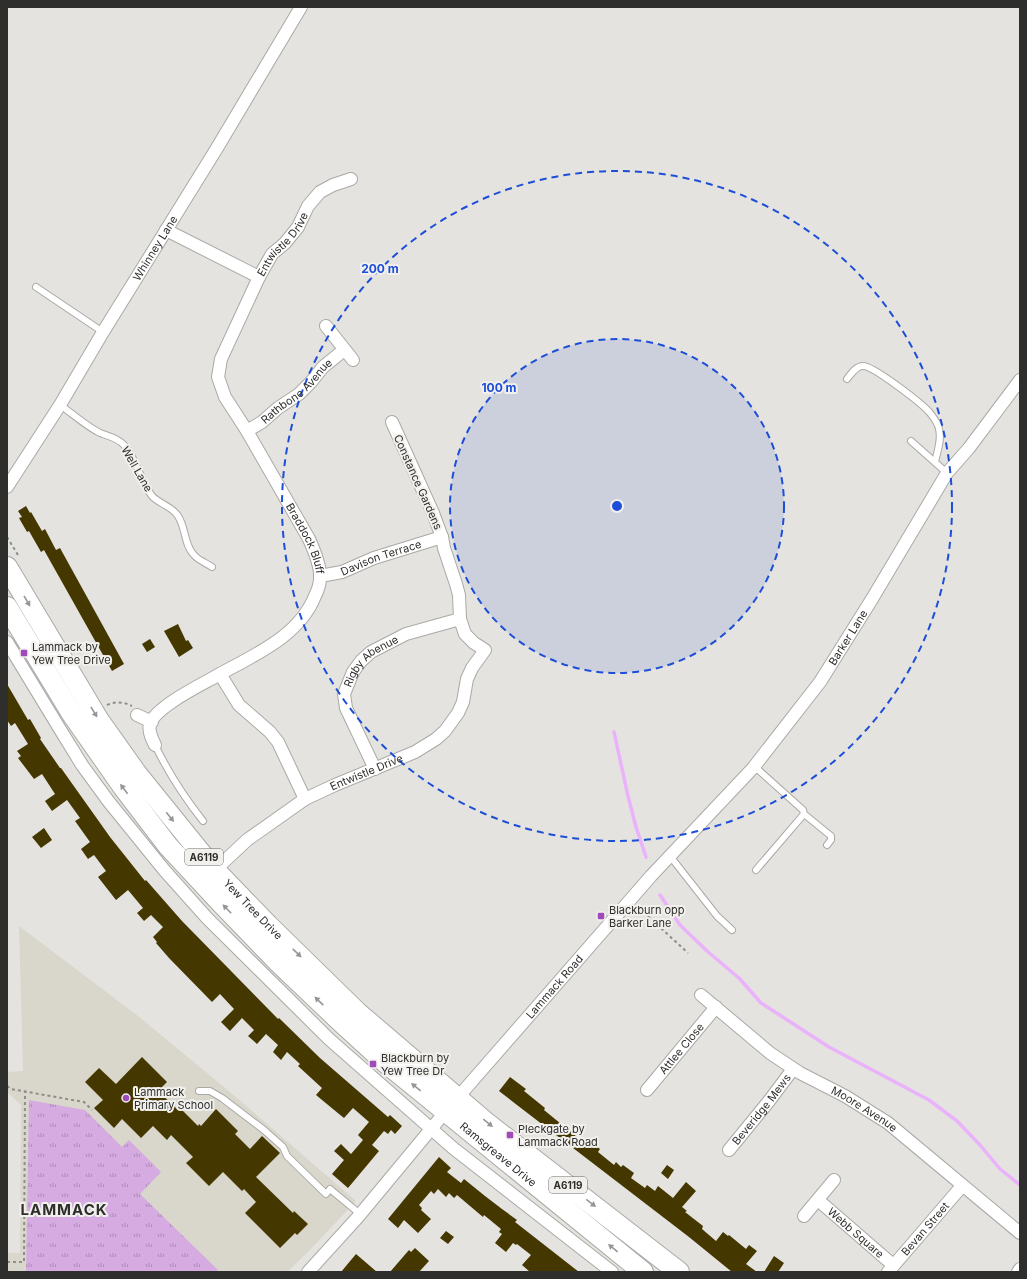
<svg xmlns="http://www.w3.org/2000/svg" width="1027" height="1279" viewBox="0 0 1027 1279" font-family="Inter,sans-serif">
  <defs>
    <pattern id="park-tufts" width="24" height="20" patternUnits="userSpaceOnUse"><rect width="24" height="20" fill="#d5abe2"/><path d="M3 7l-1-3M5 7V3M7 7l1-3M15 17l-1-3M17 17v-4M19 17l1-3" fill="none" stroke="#ad8cb7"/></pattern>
  </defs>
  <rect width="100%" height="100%" fill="#e4e3df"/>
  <path fill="#d9d6cb" d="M19,926L138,1016L230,1092L356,1201L309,1251L287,1272H7V1253H20L21,1105L7,1092V1072L23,1071Z"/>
  <path fill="url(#park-tufts)" d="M29,1100L85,1110L122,1147L129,1140L161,1172L140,1194L218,1270L215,1272H26Z"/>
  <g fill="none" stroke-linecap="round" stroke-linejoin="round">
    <path stroke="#eab2fb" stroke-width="3.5" d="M614,732L628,796L636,827L646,857
      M660,895L680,925L707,951L740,979L761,1003L829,1047L929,1100L957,1121L980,1145L1000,1169L1020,1185"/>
  </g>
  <path fill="#453700" d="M26,506L30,513L31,512L42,531L45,529L56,550L60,548L124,664L112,671L44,550L41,552L29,531L27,532L19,518L22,517L18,511Z
    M178,624L186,641L188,640L193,648L179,657L164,631Z
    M150,639L155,647L147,652L142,644Z
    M7,684L28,720L30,719L41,738L40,739L60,768H61L110,837L145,881L146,880L182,921L278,1019L279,1018L320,1058L388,1117L390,1115L402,1126L395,1134L391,1130L388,1134L384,1131L372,1145L379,1151L348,1188L332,1174L344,1160L334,1151L341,1144L351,1154L363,1140L358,1135L369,1122L353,1108L344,1118L339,1114L316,1095L322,1088L298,1066L300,1064L287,1052L281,1060L273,1052L278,1045L266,1034L257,1044L248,1036L254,1030L242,1018L230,1031L221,1022L234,1009L220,994L212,1002L169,958L156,943L157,942L153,937L163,927L151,915L144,921L137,913L143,908L128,890L116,900L98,877L106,871L94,855L88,859L81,849L90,842L75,821L80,818L67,800L52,811L45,801L55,794L42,774L34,779L18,758L21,756L17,751L28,744L15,723L11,726L7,720Z
    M44,828L52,840L41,848L32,837Z
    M142,1057L167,1082L158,1091L177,1109L179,1107L198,1126L199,1124L201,1126L216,1109L238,1131L235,1134L250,1149L262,1136L280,1153L256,1177L293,1213L294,1211L308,1224L297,1235L295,1233L280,1248L245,1213L256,1202L244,1189L242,1191L223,1172L209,1186L186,1163L193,1157L171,1135L167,1140L153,1126L141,1138L122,1119L114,1128L94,1108L103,1100L85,1082L99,1068L116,1084Z
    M510,1077L526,1089L524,1091L545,1108L544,1110L588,1146L591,1142L600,1149L598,1152L614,1165L616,1162L621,1167L623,1165L634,1173L631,1178L645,1188L647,1185L655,1191L658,1186L673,1198L686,1182L696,1191L682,1207L687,1211L685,1212L703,1226L702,1229L716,1241L723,1232L728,1236L729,1235L746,1249L749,1245L757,1251L746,1264L757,1272H732L689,1237L517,1105L499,1091Z
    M439,1157L451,1168L447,1172L461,1183L464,1179L485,1196L502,1209L517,1220L515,1222L579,1272H530L522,1265L531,1255L517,1244L516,1245L513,1243L506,1252L495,1243L502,1234L499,1232L501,1229L484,1215L483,1217L457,1195L454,1198L449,1193L446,1197L438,1189L434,1194L431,1191L419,1205L422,1208L421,1210L431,1219L418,1233L404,1220L398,1228L388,1219Z
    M667,1165L674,1170L668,1179L661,1173Z
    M446,1231L454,1237L448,1244L440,1238Z
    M415,1248L429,1261L419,1272H390L409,1250L411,1252Z
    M356,1254L377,1272H341Z
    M774,1256L784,1263L778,1272H764Z"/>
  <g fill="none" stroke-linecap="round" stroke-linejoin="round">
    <defs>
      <path id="service" d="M36,287L103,332
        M847,379C851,374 856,366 863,366C872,365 923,404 930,413C934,418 938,423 939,429C942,440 937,452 935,462
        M60,405C73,414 86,426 100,433C108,436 118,438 124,445C137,459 140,481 152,496C159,504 172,506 178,516C186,528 184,545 194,555C198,560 206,563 212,567
        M911,441L947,473
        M155,745C168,772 184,797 203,821
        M754,766L803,810L804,814L756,870
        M804,814L831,836V840L827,845
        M670,856L717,916L732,930
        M199,1091H210L222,1098L264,1130L283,1147L287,1156L326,1194L330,1189L360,1214"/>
      <g id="minor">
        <path id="s1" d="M166,230L259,277L272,254L285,243L298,227L308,206L320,192L333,185L351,179"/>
        <path id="s2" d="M259,277L221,359L218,377L225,397L247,431L309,539C314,550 321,566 320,578C320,584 318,590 315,596C299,636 256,654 220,674L239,705L270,732L278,742L305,799"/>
        <path d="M326,326L353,360"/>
        <path id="s3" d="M247,431L262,422L278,408L299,394L311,382L323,367L344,350"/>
        <path id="s4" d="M7,487L60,405L103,332L217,148L301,7"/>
        <path id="s5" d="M320,576L342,572L374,558L442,537"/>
        <path d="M7,642L58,726L82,765L109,802L165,871L207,918L329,1039L453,1148L612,1272"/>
        <path d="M137,715L152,722"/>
        <path d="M155,745C152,739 148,731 150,724C156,706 203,684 220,674"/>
        <path id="s6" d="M375,769L346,708L344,694L353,672L361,661L371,652L406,634L460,619"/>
        <path id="s7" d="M215,870L247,840L305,799L335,785L415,752L436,739L445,731L458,713L463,702L467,679L472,668L485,650L474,643L465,634L460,619L459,595L456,584L444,548L442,537L433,513L392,422"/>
        <path id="s8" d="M701,995L770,1053L800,1073L845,1096L888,1123L1020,1233"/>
        <path id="s9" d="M647,1090L716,1007"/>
        <path id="s10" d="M729,1150L769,1101L793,1069"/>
        <path id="s11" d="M818,1200L893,1265"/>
        <path d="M804,1216L834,1180"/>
        <path id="s12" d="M308,1272L358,1217L446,1111L651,876L753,768L820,682L872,599L947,473L969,448L1020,380"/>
        <path id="s13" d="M888,1272L962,1186"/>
        <path d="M1018,1272L1020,1269"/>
      </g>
      <g id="trunk">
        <path id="s14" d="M7,567L98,719L137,774L213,868L268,925L357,1012L488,1124L679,1272"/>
        <path id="s15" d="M7,607L72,714L123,787L168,846L221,903L279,963L341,1022L386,1063L643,1272"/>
      </g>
    </defs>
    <use href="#service" stroke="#aaa9a5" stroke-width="8"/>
    <use href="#minor" stroke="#aaa9a5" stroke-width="14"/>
    <use href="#trunk" stroke="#aaa9a5" stroke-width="22"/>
    <path stroke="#8e8d8a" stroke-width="2" stroke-dasharray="3 3" stroke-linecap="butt" d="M7,537L18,555
      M107,705C116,701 124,702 132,706
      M639,908L688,953
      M7,1086L11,1089L84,1102L92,1110
      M7,1262H24L25,1092"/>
    <use href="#service" stroke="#fff" stroke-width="6"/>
    <use href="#minor" stroke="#fff" stroke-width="12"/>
    <use href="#trunk" stroke="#fff" stroke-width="20"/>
  </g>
  <defs><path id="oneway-solid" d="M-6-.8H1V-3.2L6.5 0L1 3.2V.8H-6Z"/></defs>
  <g fill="#969696">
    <use href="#oneway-solid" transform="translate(27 601) rotate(60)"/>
    <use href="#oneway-solid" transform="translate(94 712) rotate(59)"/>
    <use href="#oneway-solid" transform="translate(124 789) rotate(-127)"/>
    <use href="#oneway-solid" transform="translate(170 817) rotate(51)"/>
    <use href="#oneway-solid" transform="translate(227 909) rotate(-134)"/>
    <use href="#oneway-solid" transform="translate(297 953) rotate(44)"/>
    <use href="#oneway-solid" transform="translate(319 1001) rotate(-136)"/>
    <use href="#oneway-solid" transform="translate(416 1087) rotate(-141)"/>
    <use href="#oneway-solid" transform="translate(488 1123) rotate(39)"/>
    <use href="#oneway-solid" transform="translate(591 1203) rotate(38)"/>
    <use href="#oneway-solid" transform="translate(613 1248) rotate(-141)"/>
  </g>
  <circle cx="617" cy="506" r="167" fill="#1d4ed8" fill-opacity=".12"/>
  <g fill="none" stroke="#1d4ed8" stroke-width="2" stroke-dasharray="7 5">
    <circle cx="617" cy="506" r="167"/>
    <circle cx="617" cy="506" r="335"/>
  </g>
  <g fill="#a04bb9" stroke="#f1f0ed" stroke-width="1.5">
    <rect x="20" y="649" width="8" height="8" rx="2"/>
    <rect x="597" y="912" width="8" height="8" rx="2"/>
    <rect x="369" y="1060" width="8" height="8" rx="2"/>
    <circle cx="126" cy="1098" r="4"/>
    <rect x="506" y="1131" width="8" height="8" rx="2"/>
  </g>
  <g text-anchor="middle" stroke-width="4" stroke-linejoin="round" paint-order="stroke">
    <g fill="#f1f0ed" stroke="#686866" stroke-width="1">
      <rect x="185" y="849" width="38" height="16" rx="3"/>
      <rect x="549" y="1177" width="38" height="16" rx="3"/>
    </g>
    <g font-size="10" font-weight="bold" fill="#2e2e2c">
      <text x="204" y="861">A6119</text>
      <text x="568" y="1189">A6119</text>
    </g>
    <g font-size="11" fill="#2e2e2c" stroke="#f1f0ed">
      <text dy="4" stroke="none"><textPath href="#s1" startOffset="145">Entwistle Drive</textPath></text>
      <text dy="4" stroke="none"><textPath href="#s4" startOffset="281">Whinney Lane</textPath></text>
      <text dy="4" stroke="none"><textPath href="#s3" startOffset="64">Rathbone Avenue</textPath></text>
      <text transform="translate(137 469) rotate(60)" y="4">Well Lane</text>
      <text transform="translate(418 482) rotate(66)" y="4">Constance Gardens</text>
      <text dy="4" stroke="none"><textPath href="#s2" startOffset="293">Braddock Bluff</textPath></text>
      <text dy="4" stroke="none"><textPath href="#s5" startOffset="64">Davison Terrace</textPath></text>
      <text dy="4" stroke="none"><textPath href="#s12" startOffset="834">Barker Lane</textPath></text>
      <text dy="4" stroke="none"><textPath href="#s6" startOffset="126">Rigby Abenue</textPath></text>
      <text dy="4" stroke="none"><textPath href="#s7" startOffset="182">Entwistle Drive</textPath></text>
      <text dy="4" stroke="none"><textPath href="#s14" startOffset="423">Yew Tree Drive</textPath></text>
      <text dy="4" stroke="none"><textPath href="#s12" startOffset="377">Lammack Road</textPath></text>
      <text dy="4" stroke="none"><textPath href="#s9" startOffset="54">Attlee Close</textPath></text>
      <text dy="4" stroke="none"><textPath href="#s10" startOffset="52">Beveridge Mews</textPath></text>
      <text dy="4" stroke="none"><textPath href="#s8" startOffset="200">Moore Avenue</textPath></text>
      <text dy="4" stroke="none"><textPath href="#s15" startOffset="741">Ramsgreave Drive</textPath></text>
      <text dy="4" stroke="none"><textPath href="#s13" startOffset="57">Bevan Street</textPath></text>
      <text dy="4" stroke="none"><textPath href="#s11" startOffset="50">Webb Square</textPath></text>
    </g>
    <g font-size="11" fill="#2e2e2c" stroke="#f1f0ed" text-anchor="start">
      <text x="32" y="651">Lammack by<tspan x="32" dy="13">Yew Tree Drive</tspan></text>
      <text x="609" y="914">Blackburn opp<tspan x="609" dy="13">Barker Lane</tspan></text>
      <text x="381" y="1062">Blackburn by<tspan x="381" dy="13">Yew Tree Dr</tspan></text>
      <text x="134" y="1096">Lammack<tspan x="134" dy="13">Primary School</tspan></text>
      <text x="518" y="1133">Pleckgate by<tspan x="518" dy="13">Lammack Road</tspan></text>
    </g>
    <g font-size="15" font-weight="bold" letter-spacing="1" fill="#2e2e2c" stroke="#f1f0ed">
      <text x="64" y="1215">LAMMACK</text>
    </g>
  </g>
  <circle cx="617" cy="506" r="6" fill="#1d4ed8" stroke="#f1f0ed" stroke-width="2"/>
  <g font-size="12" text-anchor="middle" font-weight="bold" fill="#1d4ed8" stroke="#f1f0ed" stroke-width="4" stroke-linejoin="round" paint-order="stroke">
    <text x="380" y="273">200 m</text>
    <text x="499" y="392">100 m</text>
  </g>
  <rect width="1027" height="1279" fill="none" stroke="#2e2e2c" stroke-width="16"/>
</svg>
